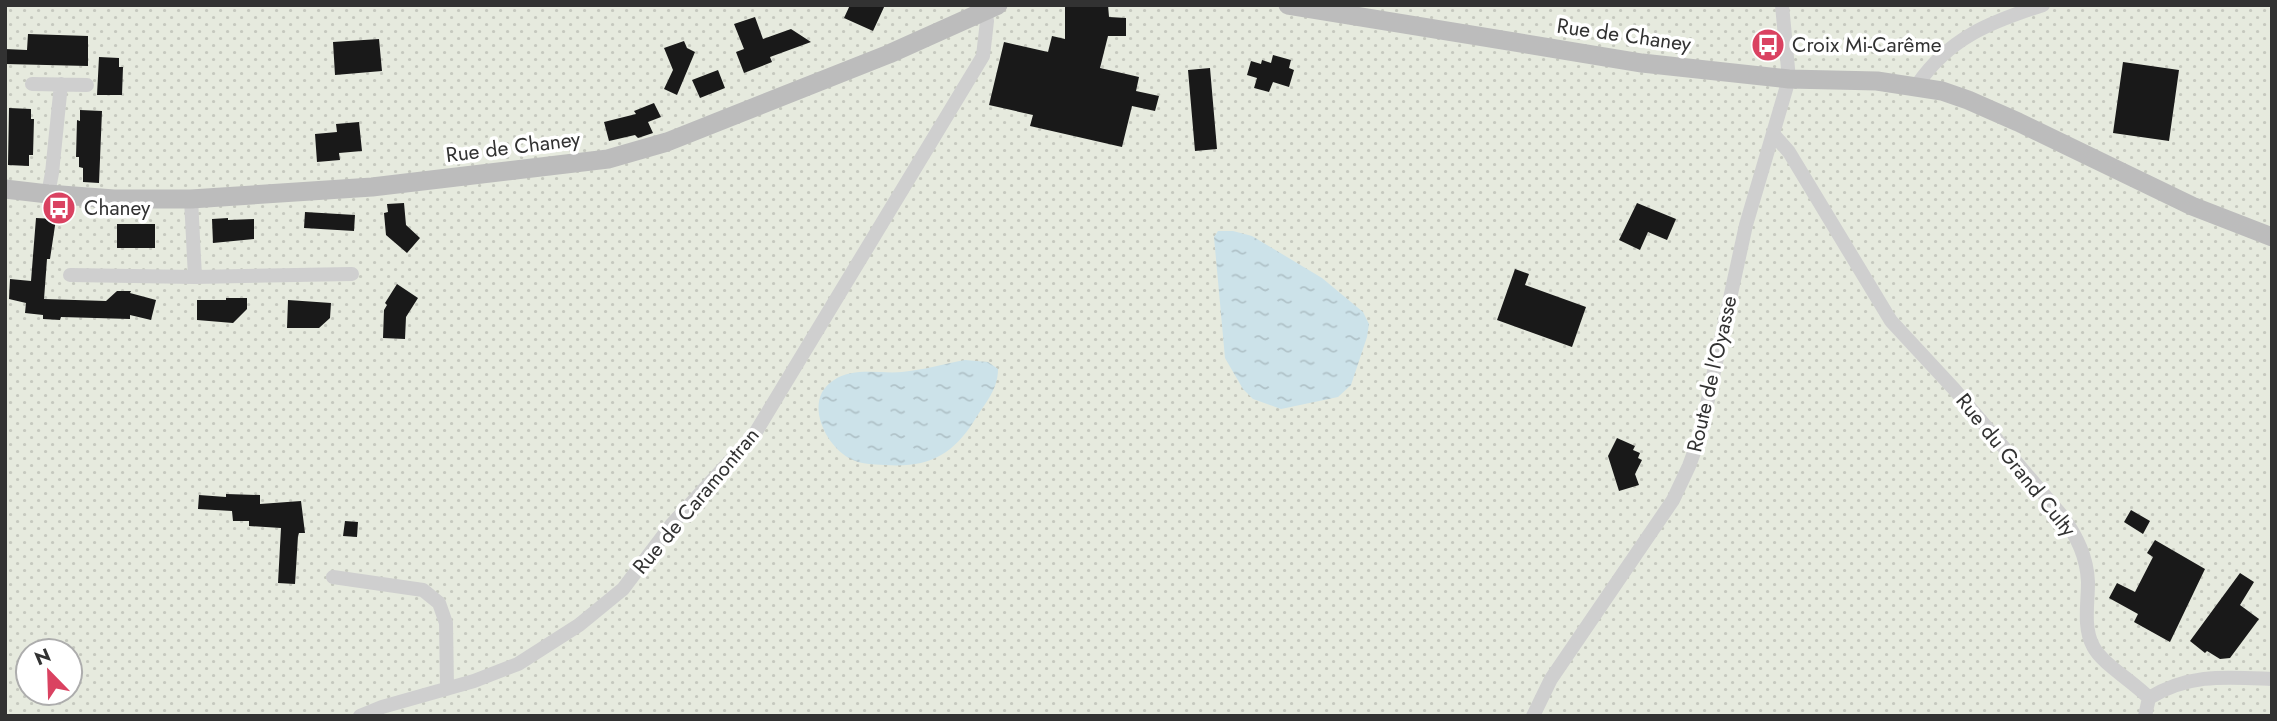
<svg xmlns="http://www.w3.org/2000/svg" width="2277" height="721" viewBox="0 0 2277 721" font-family="Jost,sans-serif">
  <defs>
    <pattern id="grass-dots" width="8" height="8" patternUnits="userSpaceOnUse" patternTransform="scale(1.75)"><rect width="8" height="8" fill="#e6eade"/><path d="M2 2h.1M6 6h.1" fill="none" stroke="#c6c9bf" stroke-width="1.8" stroke-linecap="round"/></pattern>
    <pattern id="water-ripples" width="26" height="14" patternUnits="userSpaceOnUse" patternTransform="scale(1.75)"><rect width="26" height="14" fill="#cce2e9"/><path d="M2 4q2-2 4 0t4 0M15 11q2-2 4 0t4 0" fill="none" stroke="#b0c2c8"/></pattern>
  </defs>
  <rect width="100%" height="100%" fill="#fff"/>
  <path fill="url(#grass-dots)" fill-rule="evenodd" d="M5,5H2272V716H5ZM28,651H70V693H28Z"/>
  <path fill="url(#water-ripples)" d="M1218,231H1233L1252,236L1322,278L1363,312L1369,324L1367,337L1351,385L1338,397L1281,409L1253,399L1243,389L1225,358L1214,237Z
    M965,360L988,362L998,369C998,390 985,403 974,421C952,456 927,468 885,465C873,464 861,465 849,458C824,444 803,399 834,380C854,367 880,374 902,372C923,370 944,364 965,360Z"/>
  <path fill="#191919" d="M850,5H885L873,31L844,18Z
    M1065,5H1108L1109,17L1126,18V36H1108L1100,68L1139,77L1136,91L1159,96L1155,111L1132,106L1122,147L1030,126L1033,115L989,105L1004,42L1048,52L1052,36L1065,39Z
    M755,17L763,39L791,29L811,42L770,57L772,62L744,73L736,52L744,49L734,24Z
    M28,34L88,36V66L5,64V49L27,50Z
    M379,39L382,71L335,75L333,42Z
    M684,41L687,48L695,52L677,95L664,89L673,70L664,48Z
    M1273,55L1291,60L1289,68L1294,70L1289,87L1273,82L1269,92L1254,88L1257,78L1247,75L1251,61L1261,64L1262,60L1271,63Z
    M99,57L119,58V67H123L122,95H97Z
    M2123,62L2179,70L2169,141L2113,133Z
    M1210,68L1217,149L1195,151L1188,70Z
    M718,70L725,88L700,98L692,80Z
    M654,103L661,117L648,122L653,133L638,138L635,135L609,141L604,122L636,114L634,111Z
    M9,108L31,109V119H34L33,155H29V166L8,165Z
    M80,110L102,111L99,183L83,182V168L79,167V157H76L77,120L80,121Z
    M359,122L362,151L339,153L340,160L317,162L315,134L337,132L336,124Z
    M404,203L406,225L420,238L407,253L386,235L384,213L388,212L387,204Z
    M1637,203L1676,219L1667,240L1648,232L1640,250L1619,240Z
    M305,212L355,215L354,231L304,228Z
    M36,218L56,219L50,259H47L44,299L106,301L117,291H131L130,293L156,300L151,320L130,315V319L61,317L60,320L43,319V315L25,313L26,303L9,299L10,279L31,281Z
    M228,218V220L254,219V239L213,243L212,219Z
    M117,224H155V248H117Z
    M1515,269L1529,274L1525,285L1586,307L1572,347L1497,320Z
    M397,284L418,298L406,317L405,339L383,338L384,310L387,305L385,303Z
    M226,298H247V309L233,323L197,320V300H226Z
    M288,300L331,303L330,318L319,328H287Z
    M1617,438L1635,446L1633,450L1640,453L1638,458L1642,460L1635,474L1639,485L1619,491L1608,456Z
    M226,494L260,495V504L301,501L305,533H299L298,536L295,584L278,583L281,528L249,526V521H233L232,511L198,509L199,495L226,497Z
    M2131,510L2150,521L2143,534L2124,522Z
    M345,521L358,522L357,537L343,536Z
    M2155,540L2205,569L2170,642L2134,622L2138,614L2109,598L2117,583L2135,592L2153,557L2147,553Z
    M2240,573L2254,582L2240,605L2259,619L2230,658L2220,659L2207,651L2205,653L2190,641Z"/>
  <g fill="none" stroke-linecap="round" stroke-linejoin="round">
    <path stroke="#cfcfcf" stroke-width="14" d="M32,84L87,85
      M1917,85C1949,38 1990,22 2043,5
      M1774,135L1789,152L1891,321L1954,389L2063,517C2077,537 2087,557 2088,582C2088,604 2083,627 2093,646C2101,663 2134,682 2149,698C2189,673 2227,677 2272,679
      M48,194L52,173L61,84
      M191,199L195,277
      M70,275L195,277L352,274
      M333,577L423,590L439,603L446,623L447,689
      M360,716L382,707L474,681L518,664L579,625L623,589L672,524L754,435L983,56L987,21L984,5
      M1533,716L1551,679L1673,500L1689,466L1700,436L1746,225L1789,79L1782,5
      M2145,716L2149,698"/>
    <path stroke="#bcbcbc" stroke-width="19" d="M1288,5L1642,63L1789,79L1877,81L1942,91L1968,100L2018,122L2192,206L2272,237
      M5,189L48,194L114,199H191L372,187L608,159L667,142L889,54L998,5"/>
  </g>
  <defs>
    <symbol id="bus-disc" viewBox="-11 -11 22 22"><circle r="9.5" fill="#da4261" stroke="#fff"/><path d="M-5-6H5V4H4V6H2V4H-2V6H-4V4H-5ZM-3.5-4V0h7V-4ZM-3.5 1.2v1.5H-2V1.2ZM2 1.2v1.5H3.5V1.2Z" fill="#fff"/></symbol>
  </defs>
  <g fill-rule="evenodd">
    <use href="#bus-disc" x="1749" y="26" width="38" height="38"/>
    <use href="#bus-disc" x="40" y="189" width="38" height="38"/>
  </g>
  <g text-anchor="middle" stroke-width="7" stroke-linejoin="round" paint-order="stroke">
    <g font-size="21" fill="#323232" stroke="#fff">
      <text transform="translate(1624 35) rotate(8)" y="7">Rue de Chaney</text>
      <text transform="translate(513 147) rotate(-7)" y="7">Rue de Chaney</text>
      <text transform="translate(1712 374) rotate(-77)" y="7">Route de l'Oyasse</text>
      <text transform="translate(2016 465) rotate(51)" y="7">Rue du Grand Culty</text>
      <text transform="translate(696 501) rotate(-50)" y="7">Rue de Caramontran</text>
    </g>
    <g font-size="21" fill="#323232" stroke="#fff" text-anchor="start">
      <text x="1792" y="52">Croix Mi-Carême</text>
      <text x="84" y="215">Chaney</text>
    </g>
  </g>
  <rect width="2277" height="721" fill="none" stroke="#323232" stroke-width="14"/>
  <g transform="translate(49 672) rotate(337)"><circle r="33" fill="#ffffff" stroke="#adadad" stroke-width="2"/>
  <path d="M0-5L12 26L0 18L-12 26Z" fill="#da4261"/>
  <text y="-10" font-size="19" font-weight="bold" text-anchor="middle" fill="#323232">N</text>
  </g>
</svg>
